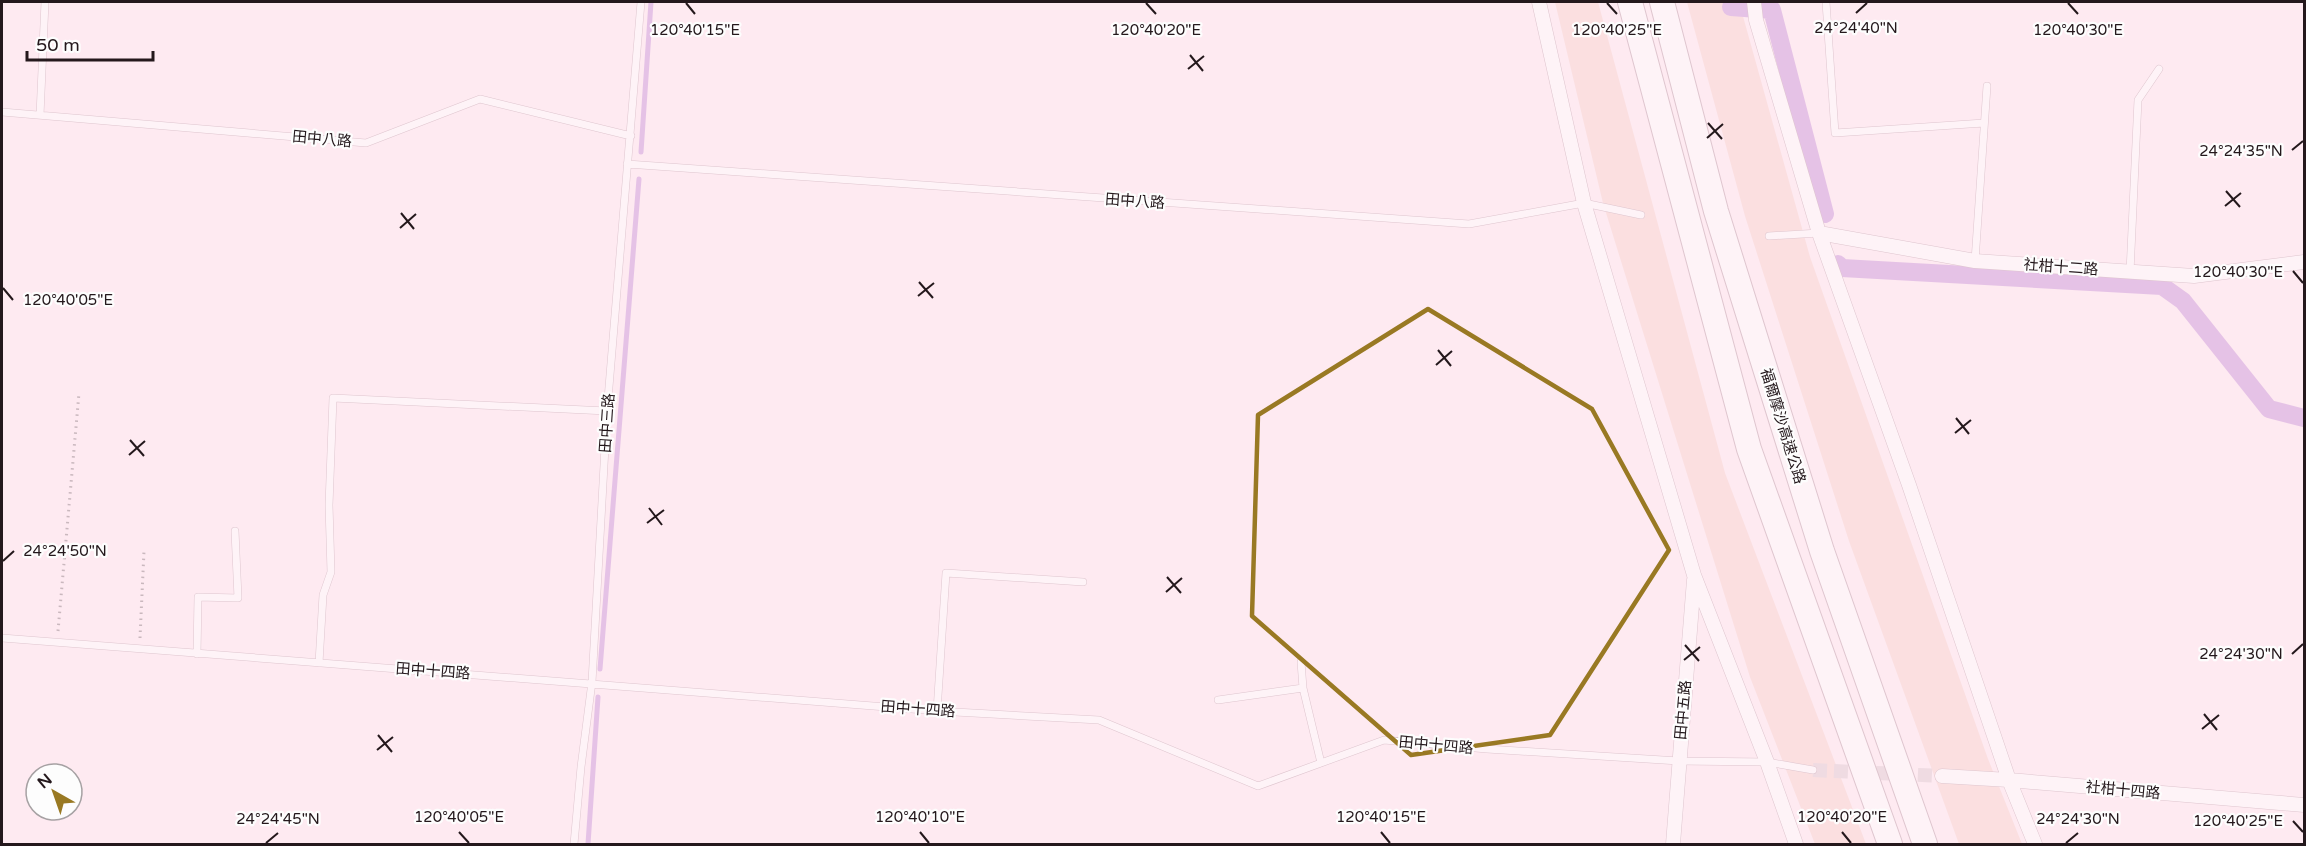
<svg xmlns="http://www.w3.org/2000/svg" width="2306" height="846" viewBox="0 0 2306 846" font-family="'Varela Round','Noto Sans TC',sans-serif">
  <rect width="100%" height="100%" fill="#feeaf1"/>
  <path fill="#f8d3cc" d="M1555,2H1598L1725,473L1866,844H1815L1750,677L1603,203Z
    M1687,2H1739L1810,257L1988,759L2022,844H1959L1849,541L1745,216Z"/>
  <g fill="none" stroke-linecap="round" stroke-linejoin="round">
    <path stroke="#c893d9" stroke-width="5" d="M641,152L651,2
      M600,669L639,179
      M588,844L598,697"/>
    <path stroke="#c893d9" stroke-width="18" d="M1731,7L1772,10L1825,214
      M1838,264L1842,268L2162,286L2183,301L2269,409L2304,418"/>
    <path stroke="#ddcad1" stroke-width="14" stroke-dasharray="14 7" stroke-linecap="butt" d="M1813,770L1942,776"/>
    <defs>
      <path id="service" d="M1826,2L1835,133L1984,123
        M2,112L366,143L480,99L631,136
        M40,115L45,2
        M627,164L1469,224L1584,203L1641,215
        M1769,236L1819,233
        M1975,261L1987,86
        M2130,272L2138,100L2159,69
        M2,638L937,711L1099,720L1258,786L1384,740L1487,749L1679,761L1767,762L1813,770
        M197,654L198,597L238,598L235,531
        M1301,662L1303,688L1321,763
        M319,663L323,595L331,572L329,505L333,398L607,411
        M1218,700L1303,688
        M937,711L946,573L1083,582
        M574,844L581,767L592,682L607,411L641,2"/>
      <path id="minor" d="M1539,2L1584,203L1694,575L1767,762L1796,844
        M1754,2L1756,20L1819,233L1909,485L2009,780L2035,844
        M1819,233L1975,261L2194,276L2304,262
        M1942,776L2009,780L2304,805
        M1673,844L1694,580"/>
      <path id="motorway" d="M1630,2L1749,449L1890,844
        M1662,2L1716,211L1822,551L1925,844"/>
    </defs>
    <use href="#service" stroke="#ba9ba6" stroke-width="8"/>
    <use href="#minor" stroke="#ba9ba6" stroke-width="15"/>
    <use href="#motorway" stroke="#ba9ba6" stroke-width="26"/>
    <path stroke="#8c7d82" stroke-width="3" stroke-dasharray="1.5 4.5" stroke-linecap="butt" d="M58,631L79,393
      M140,638L144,551"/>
    <use href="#service" stroke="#fff" stroke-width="7"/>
    <use href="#minor" stroke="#fff" stroke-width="14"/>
    <use href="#motorway" stroke="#fff" stroke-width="24"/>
  </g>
  <path d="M0 0H2306V846H0ZM1428,309L1592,409L1669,550L1550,735L1411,755L1252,616L1258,415Z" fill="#feeaf1" fill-opacity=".55" fill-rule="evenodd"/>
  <path fill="none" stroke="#997923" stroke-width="4.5" stroke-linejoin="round" d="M1428,309L1592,409L1669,550L1550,735L1411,755L1252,616L1258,415Z"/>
  <path fill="none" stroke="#24181c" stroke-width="2" d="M686,3L695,14M1146,3L1156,14M1607,3L1617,14M2068,3L2078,14M1856,13L1867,3M1190,55L1203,71M1188,69L1204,56M1708,123L1722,139M1707,138L1723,124M2292,150L2303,141M2226,191L2240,207M2225,206L2241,193M401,213L414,229M400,228L416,214M2293,271L2303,283M919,282L933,298M3,288L13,300M918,296L934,283M1438,350L1451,366M1436,365L1452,351M1956,418L1969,434M1955,433L1971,420M130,440L144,456M129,455L145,441M649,508L662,525M647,523L664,510M3,561L14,551M1167,577L1181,593M1166,592L1182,578M1685,645L1699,661M2292,654L2303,644M1684,660L1700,647M2204,714L2217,730M2202,729L2219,715M378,735L392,752M377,750L393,737M2293,821L2303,832M459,832L469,843M920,832L929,843M1381,832L1390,843M1842,832L1851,843M266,843L278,833M2066,843L2078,833"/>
  <g text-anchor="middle" stroke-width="4.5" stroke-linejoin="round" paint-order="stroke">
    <g font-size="15" fill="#24181c" stroke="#fdfdfd">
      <text transform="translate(322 139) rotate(5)" y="5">田中八路</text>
      <text transform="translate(1135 201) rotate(4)" y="5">田中八路</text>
      <text transform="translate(2061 267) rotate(4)" y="5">社柑十二路</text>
      <text transform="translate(607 423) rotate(-86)" y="5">田中三路</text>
      <text transform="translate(1783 426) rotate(73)" y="5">福爾摩沙高速公路</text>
      <text transform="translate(433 671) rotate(4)" y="5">田中十四路</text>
      <text transform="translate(918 709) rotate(4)" y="5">田中十四路</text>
      <text transform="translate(1683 710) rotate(-85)" y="5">田中五路</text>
      <text transform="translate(1436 745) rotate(5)" y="5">田中十四路</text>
      <text transform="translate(2123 790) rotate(5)" y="5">社柑十四路</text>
    </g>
  </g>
  <g font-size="15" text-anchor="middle" fill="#24181c" stroke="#fdfdfd" stroke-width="4.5" stroke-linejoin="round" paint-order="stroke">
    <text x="1856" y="33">24°24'40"N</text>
    <text x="695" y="35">120°40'15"E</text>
    <text x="1156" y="35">120°40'20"E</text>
    <text x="1617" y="35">120°40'25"E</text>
    <text x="2078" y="35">120°40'30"E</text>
    <text x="2241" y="156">24°24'35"N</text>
    <text x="2238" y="277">120°40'30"E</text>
    <text x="68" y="305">120°40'05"E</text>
    <text x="65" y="556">24°24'50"N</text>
    <text x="2241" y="659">24°24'30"N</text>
    <text x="459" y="822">120°40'05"E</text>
    <text x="920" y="822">120°40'10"E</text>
    <text x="1381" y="822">120°40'15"E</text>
    <text x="1842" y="822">120°40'20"E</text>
    <text x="278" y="824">24°24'45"N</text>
    <text x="2078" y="824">24°24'30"N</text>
    <text x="2238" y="826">120°40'25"E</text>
  </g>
  <rect width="2306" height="846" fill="none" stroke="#24181c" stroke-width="6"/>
  <g transform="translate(54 792) rotate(320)"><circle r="28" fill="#fdfdfd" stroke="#a6a1a3" stroke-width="1.5"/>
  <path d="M0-4.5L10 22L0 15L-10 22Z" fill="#997923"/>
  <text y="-9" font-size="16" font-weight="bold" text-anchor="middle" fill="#24181c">N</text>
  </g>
  <path d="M27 51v9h126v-9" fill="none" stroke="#24181c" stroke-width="3"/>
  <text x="36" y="51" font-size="18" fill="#24181c" stroke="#fdfdfd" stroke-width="4.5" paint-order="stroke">50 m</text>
</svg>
